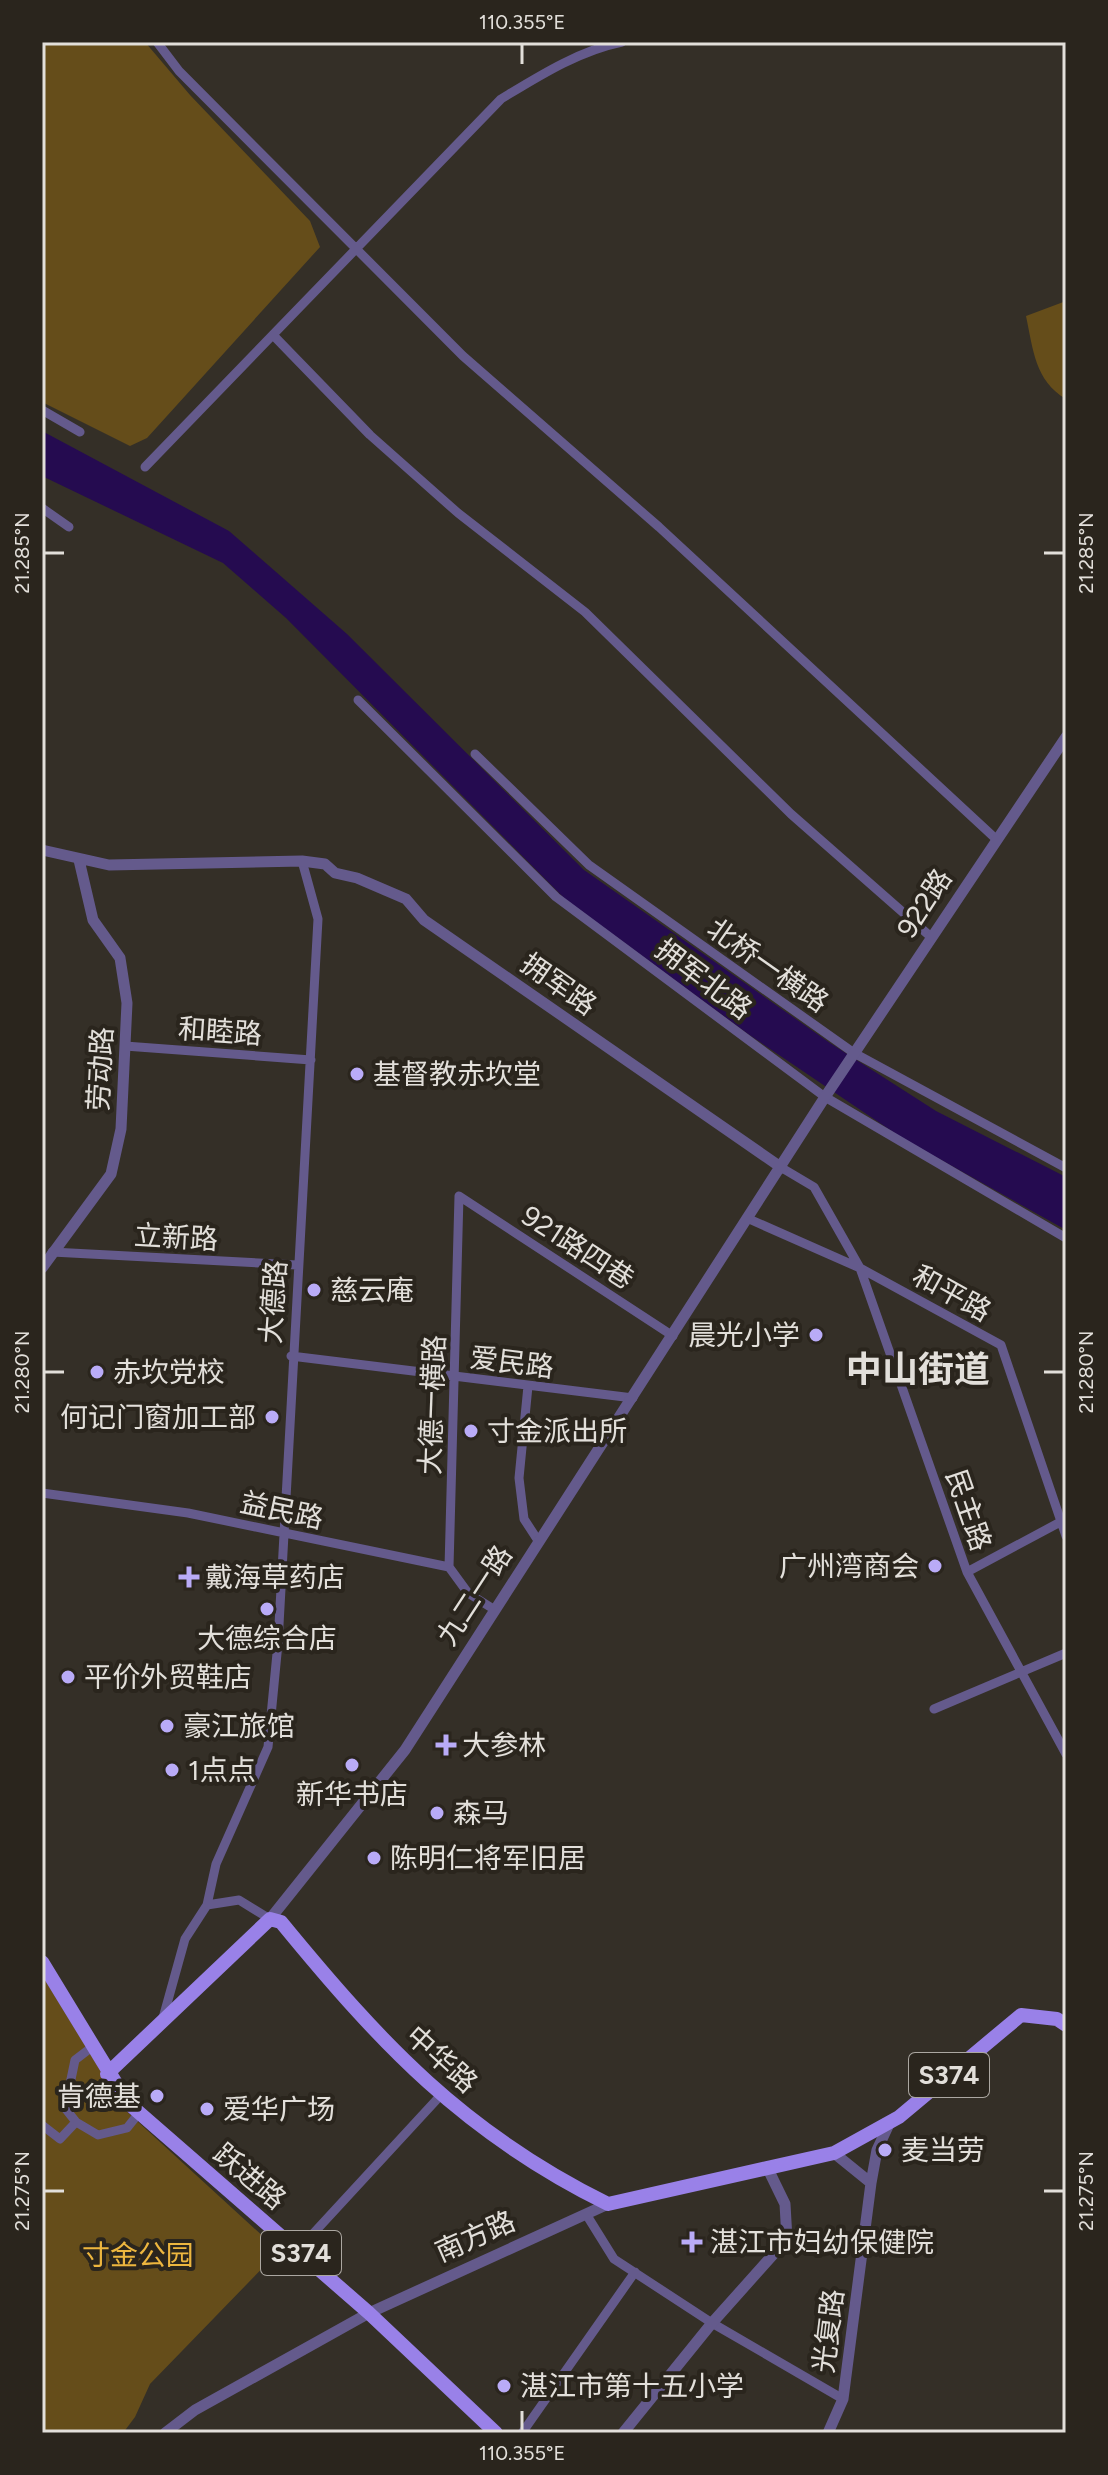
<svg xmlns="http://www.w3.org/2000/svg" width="1108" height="2475" viewBox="0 0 1108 2475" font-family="Figtree,'Noto Sans SC',sans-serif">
  <rect width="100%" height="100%" fill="#342f27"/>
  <path fill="#654d1a" d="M42,42H145L190,95L310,221L320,247L147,438L130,446L42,402Z
    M1066,301V399C1035,381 1033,349 1026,316Z
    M42,1975L124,2109L279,2251L150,2384L135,2417L123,2433H42Z"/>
  <path fill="#250b50" d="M42,431L229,531L347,634L584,870L830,1043L936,1111L1066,1177V1230L902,1138L748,1034L565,899L286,618L223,563L42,476Z"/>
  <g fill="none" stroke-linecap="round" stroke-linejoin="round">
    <path stroke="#645a8c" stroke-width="9" d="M157,42L179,71L463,356L659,527L996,839
      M273,335L370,435L458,513L585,612L791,814L931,937
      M42,410L80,432
      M145,467L501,99C539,76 578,51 622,42
      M42,508L69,527
      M358,700L556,897L825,1097L1066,1238
      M475,754L589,865L854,1053L1066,1168
      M125,1046L311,1060
      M782,1168L814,1187L860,1268L1001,1345L1066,1536
      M459,1196L673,1336
      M749,1219L860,1268L967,1572L1066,1754
      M52,1252L297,1265
      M291,1356L633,1398
      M528,1386L519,1478L524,1519L539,1542
      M42,1493L188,1513L449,1567L468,1593L495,1610
      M449,1567L459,1196
      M967,1572L1066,1519
      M934,1709L1066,1653
      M207,1905L216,1864L268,1747L278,1643L318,919L302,861
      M163,2018L185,1939L207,1905L239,1900L270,1919
      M76,2122L98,2135L127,2128L139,2113
      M42,2125L60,2139L76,2122L65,2108L75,2060L92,2047
      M586,2214L614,2259L712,2323L843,2399
      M298,2250L440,2096
      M522,2433L635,2272"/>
    <path stroke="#645a8c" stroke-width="11" d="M42,850L109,865L302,861L325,864L335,873L357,878L406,899L424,920L782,1168
      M42,1268L111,1174L121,1129L127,1003L120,958L93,920L79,860
      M270,1919L405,1750L825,1097L1066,737
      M871,2183L877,2150L890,2122
      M165,2433L195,2410L369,2313L608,2204
      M623,2433L712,2323L787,2239L785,2204L767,2167
      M828,2433L843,2399L871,2183L834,2153"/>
    <path stroke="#9981e8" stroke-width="14" d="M42,1962L128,2103L369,2313L496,2433
      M107,2074L270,1919L281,1922C381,2044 464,2133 608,2204L834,2153L899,2117L1021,2015L1057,2019L1066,2025"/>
  </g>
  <path fill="none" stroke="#e2dfda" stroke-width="3" d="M522,44V64M44,553H64M1044,553H1064M44,1372H64M1044,1372H1064M44,2191H64M1044,2191H1064M522,2411V2431"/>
  <g fill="#b9abf7" stroke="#2a251d" stroke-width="3">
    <circle cx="357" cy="1074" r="8"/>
    <circle cx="314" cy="1290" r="8"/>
    <circle cx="816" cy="1335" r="8"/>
    <circle cx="97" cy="1372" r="8"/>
    <circle cx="272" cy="1417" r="8"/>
    <circle cx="471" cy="1431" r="8"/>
    <circle cx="935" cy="1566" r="8"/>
    <path d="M185 1565h8v8h8v8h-8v8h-8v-8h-8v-8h8z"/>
    <circle cx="267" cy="1609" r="8"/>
    <circle cx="68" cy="1677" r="8"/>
    <circle cx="167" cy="1726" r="8"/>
    <path d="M442 1733h8v8h8v8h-8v8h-8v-8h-8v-8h8z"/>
    <circle cx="352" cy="1765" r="8"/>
    <circle cx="172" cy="1770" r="8"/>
    <circle cx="437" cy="1813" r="8"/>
    <circle cx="374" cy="1858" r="8"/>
    <circle cx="157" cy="2096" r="8"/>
    <circle cx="207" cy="2109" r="8"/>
    <circle cx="885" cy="2150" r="8"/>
    <path d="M688 2230h8v8h8v8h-8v8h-8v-8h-8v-8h8z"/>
    <circle cx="504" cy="2386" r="8"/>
  </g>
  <g text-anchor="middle" stroke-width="8" stroke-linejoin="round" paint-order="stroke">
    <g fill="#2a251d" stroke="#aba7a1" stroke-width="2">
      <rect x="909" y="2053" width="80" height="44" rx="6"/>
      <rect x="261" y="2231" width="80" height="44" rx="6"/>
    </g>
    <g font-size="26" font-weight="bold" fill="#e2dfda">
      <text x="949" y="2084">S374</text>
      <text x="301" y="2262">S374</text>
    </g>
    <g font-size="28" fill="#e2dfda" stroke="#2a251d">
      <text transform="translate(924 903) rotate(-57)" y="10">922路</text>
      <text transform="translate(768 965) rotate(35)" y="10">北桥一横路</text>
      <text transform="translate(704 979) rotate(37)" y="10">拥军北路</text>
      <text transform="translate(559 984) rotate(35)" y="10">拥军路</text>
      <text transform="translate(220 1031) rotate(4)" y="10">和睦路</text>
      <text transform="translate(100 1069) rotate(-87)" y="10">劳动路</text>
      <text transform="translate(176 1237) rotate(3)" y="10">立新路</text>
      <text transform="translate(578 1247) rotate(33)" y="10">921路四巷</text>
      <text transform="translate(952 1293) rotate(29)" y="10">和平路</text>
      <text transform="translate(273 1302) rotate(-86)" y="10">大德路</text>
      <text transform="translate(512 1362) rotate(7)" y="10">爱民路</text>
      <text transform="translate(432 1405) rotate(-88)" y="10">大德一横路</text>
      <text transform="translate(282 1510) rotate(12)" y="10">益民路</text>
      <text transform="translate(969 1510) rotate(71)" y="10">民主路</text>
      <text transform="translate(474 1595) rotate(-57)" y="10">九二一路</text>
      <text transform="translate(442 2059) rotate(42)" y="10">中华路</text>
      <text transform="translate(250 2176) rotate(40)" y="10">跃进路</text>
      <text transform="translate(475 2236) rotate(-24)" y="10">南方路</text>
      <text transform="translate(828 2331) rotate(-83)" y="10">光复路</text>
    </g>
    <g font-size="28" fill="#e2dfda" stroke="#2a251d" text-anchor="start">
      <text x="373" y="1084">基督教赤坎堂</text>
      <text x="330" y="1300">慈云庵</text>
      <text x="800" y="1345" text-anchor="end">晨光小学</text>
      <text x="113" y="1382">赤坎党校</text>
      <text x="256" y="1427" text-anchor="end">何记门窗加工部</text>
      <text x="487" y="1441">寸金派出所</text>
      <text x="919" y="1576" text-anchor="end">广州湾商会</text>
      <text x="205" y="1587">戴海草药店</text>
      <text x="267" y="1648" text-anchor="middle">大德综合店</text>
      <text x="84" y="1687">平价外贸鞋店</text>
      <text x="183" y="1736">豪江旅馆</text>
      <text x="462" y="1755">大参林</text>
      <text x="188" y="1780">1点点</text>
      <text x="352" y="1804" text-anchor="middle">新华书店</text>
      <text x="453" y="1823">森马</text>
      <text x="390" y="1868">陈明仁将军旧居</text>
      <text x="141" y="2106" text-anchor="end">肯德基</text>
      <text x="223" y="2119">爱华广场</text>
      <text x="901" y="2160">麦当劳</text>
      <text x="710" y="2252">湛江市妇幼保健院</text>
      <text x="520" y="2396">湛江市第十五小学</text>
    </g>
    <g font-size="28" fill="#edb63f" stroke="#2a251d">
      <text x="138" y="2265">寸金公园</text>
    </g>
    <g font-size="36" font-weight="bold" fill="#e2dfda" stroke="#2a251d">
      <text x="918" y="1382">中山街道</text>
    </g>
  </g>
  <rect width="1108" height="2475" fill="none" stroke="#2a251d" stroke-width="88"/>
  <rect x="44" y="44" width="1020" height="2387" fill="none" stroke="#e2dfda" stroke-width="3"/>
  <g font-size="20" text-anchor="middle" fill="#e2dfda">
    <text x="522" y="29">110.355°E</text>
    <text transform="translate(22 553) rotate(-90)" y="7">21.285°N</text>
    <text transform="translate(1086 553) rotate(-90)" y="7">21.285°N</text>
    <text transform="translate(22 1372) rotate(-90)" y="7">21.280°N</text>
    <text transform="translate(1086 1372) rotate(-90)" y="7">21.280°N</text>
    <text transform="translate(22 2191) rotate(-90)" y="7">21.275°N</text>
    <text transform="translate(1086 2191) rotate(-90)" y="7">21.275°N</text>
    <text x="522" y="2460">110.355°E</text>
  </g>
</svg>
